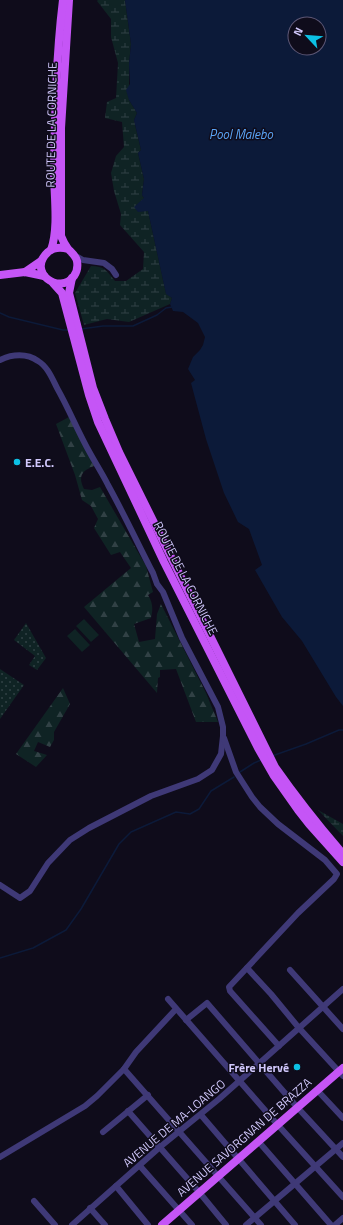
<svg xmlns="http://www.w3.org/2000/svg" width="343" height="1225" font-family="'Titillium Web',sans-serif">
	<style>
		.grass { fill: url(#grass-dots) }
		.forest { fill: url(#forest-firs) }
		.wetland { fill: url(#wetland-marsh) }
		.park { fill: #0f2324 }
		.water { fill: #0c1a39; fill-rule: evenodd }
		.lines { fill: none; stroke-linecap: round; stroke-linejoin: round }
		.stream { stroke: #0c1a39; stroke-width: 1.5 }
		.minor { stroke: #3f3977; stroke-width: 6 }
		.major { stroke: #c555f6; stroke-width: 8 }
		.poi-dot { fill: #0cc1e5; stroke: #0f0c1b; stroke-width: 1.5 }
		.labels { text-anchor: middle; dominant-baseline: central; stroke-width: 3; stroke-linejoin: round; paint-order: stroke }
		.street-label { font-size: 12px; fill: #d1c8fc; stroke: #0f0c1b }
		.poi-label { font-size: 12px; font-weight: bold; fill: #d1c8fc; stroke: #0f0c1b; text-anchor: start }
		.water-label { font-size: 13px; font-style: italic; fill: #5ba5f7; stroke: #0f0c1b }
	</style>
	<defs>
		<pattern id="grass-dots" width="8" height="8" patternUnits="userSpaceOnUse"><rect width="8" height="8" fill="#0f2324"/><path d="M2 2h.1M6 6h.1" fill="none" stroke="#314145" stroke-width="1.8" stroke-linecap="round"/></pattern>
		<pattern id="forest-firs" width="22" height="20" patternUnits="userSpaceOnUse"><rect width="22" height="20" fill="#0f2324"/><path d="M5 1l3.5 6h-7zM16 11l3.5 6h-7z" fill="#314145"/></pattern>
		<pattern id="wetland-marsh" width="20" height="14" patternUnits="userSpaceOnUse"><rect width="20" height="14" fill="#0f2324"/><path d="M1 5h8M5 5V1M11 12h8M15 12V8" fill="none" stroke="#314145"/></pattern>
	</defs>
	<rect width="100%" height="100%" fill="#0f0c1b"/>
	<!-- grass -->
	<g class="grass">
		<path d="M26,623l20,35 -9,12 -8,-5 6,-9 -21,-16z"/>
		<path d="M0,669l24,16 -24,34z"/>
	</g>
	<!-- forest -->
	<g class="forest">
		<path d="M69,417l25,49c-13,5 -16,11 -10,23l8,1 8,-3 46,79 7,26 -5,3c5,8 5,14 3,23l-17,6 5,18 16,-3 2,-25 4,-10 45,89 12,29h-22l-20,-53 -16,1v7l-2,1 -1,15 -73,-86 47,-39 -11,-16 -9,3 -17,-27 4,-9 -7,-13 -9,-6 -7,-25 -19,-51z"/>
		<path d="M63,688l7,16 -16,28v8l-4,7 -12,-5 -4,9 13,4 -11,12 -20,-13z"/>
	</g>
	<!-- wetland -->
	<g class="wetland">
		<path d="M98,0h27l6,44 -2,20v36l8,13 -3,7 7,30 -3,3 6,26 -2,16 2,3 4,13 18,82 6,5 -2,6 -41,18 -22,-3 -23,6 -9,-32 16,-27c13,0 16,5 24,15h11l17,-12 1,-17 -24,-27 1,-11 -7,-23 -3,-18 5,-17 8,-9 -2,-25 -17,-4 2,-16 9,-4 2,-35 -7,-26v-18l-14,-18z"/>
		<path d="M318,810l25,14v12z"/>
	</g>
	<!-- park -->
	<g class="park">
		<path d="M84,619l15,16 -8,7 -15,-16z"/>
		<path d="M75,629l15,16 -8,7 -15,-16z"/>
	</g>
	<!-- water -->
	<path class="water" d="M125,0h218v706l-7,-9 -34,-56 -20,-24 -27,-47 7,-5 -13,-36 -11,-7 -14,-29 -18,-54 -15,-56 4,-3 -7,-11 5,-12 7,-7 3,-5 2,-8 -7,-14 -15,-11 -10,-1 -3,-7 2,-6 -6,-4 -18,-83 -10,1 -4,-5 10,-9 -2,-3 2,-16 -6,-26 3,-3 -7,-30 3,-7 -8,-13 -3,-10 4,-6 -1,-20 2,-20zM295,24h24v24h-24z"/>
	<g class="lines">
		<!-- stream -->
		<g class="stream">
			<path d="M0,313l9,4 54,13h6"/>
			<path d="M81,329l22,-3h30l24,-11 9,-7 6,-1"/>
			<path d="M272,756l34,-12 33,-14h4"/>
			<path d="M240,772l14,-9 7,-3"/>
			<path d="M0,958l33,-10 33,-18 15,-21 38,-65 12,-12 45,-20 14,2 9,-5 12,-18 23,-14"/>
		</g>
		<!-- minor -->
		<g class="minor">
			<path d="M74,255l9,5 21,3 8,6 4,6"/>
			<path d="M0,360c12,-6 27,-7 38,1 9,5 14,17 19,27 12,21 21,44 33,65 6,11 13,22 18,32 16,29 30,59 45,88l4,11 6,8 19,46 36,69 5,20v9l-2,18 -9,16 -14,9 -47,17 -62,32 -19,12 -22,23 -18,28 -10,7 -20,-13"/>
			<path d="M224,738l12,34 16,25 8,10 18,17 47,36 12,14 -3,5 -36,34 -69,74 1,4 49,55"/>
			<path d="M247,968l24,26 28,34 44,48"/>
			<path d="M290,970l53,59"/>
			<path d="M168,999l109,125 66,73"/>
			<path d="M186,1020l21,-17 90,104 46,50"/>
			<path d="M124,1069l137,156"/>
			<path d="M317,1090l26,28"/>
			<path d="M128,1111l71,81 27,33"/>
			<path d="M201,1115l94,110"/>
			<path d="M103,1132l45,-37"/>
			<path d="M258,1141l73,84"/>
			<path d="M0,1157l85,-51 12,-10 27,-27 12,-17 40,-43"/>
			<path d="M140,1166l52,59"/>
			<path d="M116,1186l32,39"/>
			<path d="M34,1201l21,24"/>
			<path d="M90,1208l15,17"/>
			<path d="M72,1225l88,-78 59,-48 124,-110"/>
			<path d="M246,1225l97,-82"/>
			<path d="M335,1225l8,-7"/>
		</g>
		<!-- major -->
		<g class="major">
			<path d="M68,249c-7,-2 -14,-2 -20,3 -22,20 12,44 26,24 3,-4 4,-9 3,-15 -1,-5 -5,-8 -9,-12 -3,-4 -5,-8 -7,-13v-108l8,-128"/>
			<path d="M51,250c8,-22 3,-55 3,-79 1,-57 2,-114 9,-171"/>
			<path d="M25,272l16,-11"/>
			<path d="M0,275l25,-3 19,4"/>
			<path d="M72,278l-3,15 24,95 12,31 14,33 156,315c21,30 44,59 68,87"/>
			<path d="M53,283l9,10 27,102 9,27 66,140 94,186 16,28 24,34 11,14 34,38"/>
			<path d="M162,1225l181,-157"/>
		</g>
	</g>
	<!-- markers -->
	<g class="poi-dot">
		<circle cx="17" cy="462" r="4"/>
		<circle cx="297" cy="1067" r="4"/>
	</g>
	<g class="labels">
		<!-- street labels -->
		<g class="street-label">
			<text transform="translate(51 125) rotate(-89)">ROUTE DE LA CORNICHE</text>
			<text transform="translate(186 578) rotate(63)">ROUTE DE LA CORNICHE</text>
			<text transform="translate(174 1123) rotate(-40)">AVENUE DE MA-LOANGO</text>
			<text transform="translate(244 1137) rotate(-41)">AVENUE SAVORGNAN DE BRAZZA</text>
		</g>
		<!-- poi labels -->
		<g class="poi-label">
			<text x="25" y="462">E.E.C.</text>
			<text x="289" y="1067" text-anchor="end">Frère Hervé</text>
		</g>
		<!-- water labels -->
		<g class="water-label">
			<text x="241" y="134">Pool Malebo</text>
		</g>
	</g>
	<!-- north arrow -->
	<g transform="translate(307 36) rotate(296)"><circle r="19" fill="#0f0c1b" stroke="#5d5775"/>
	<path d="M0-3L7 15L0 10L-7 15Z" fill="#0cc1e5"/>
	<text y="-6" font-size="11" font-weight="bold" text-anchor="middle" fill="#d1c8fc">N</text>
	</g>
</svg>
